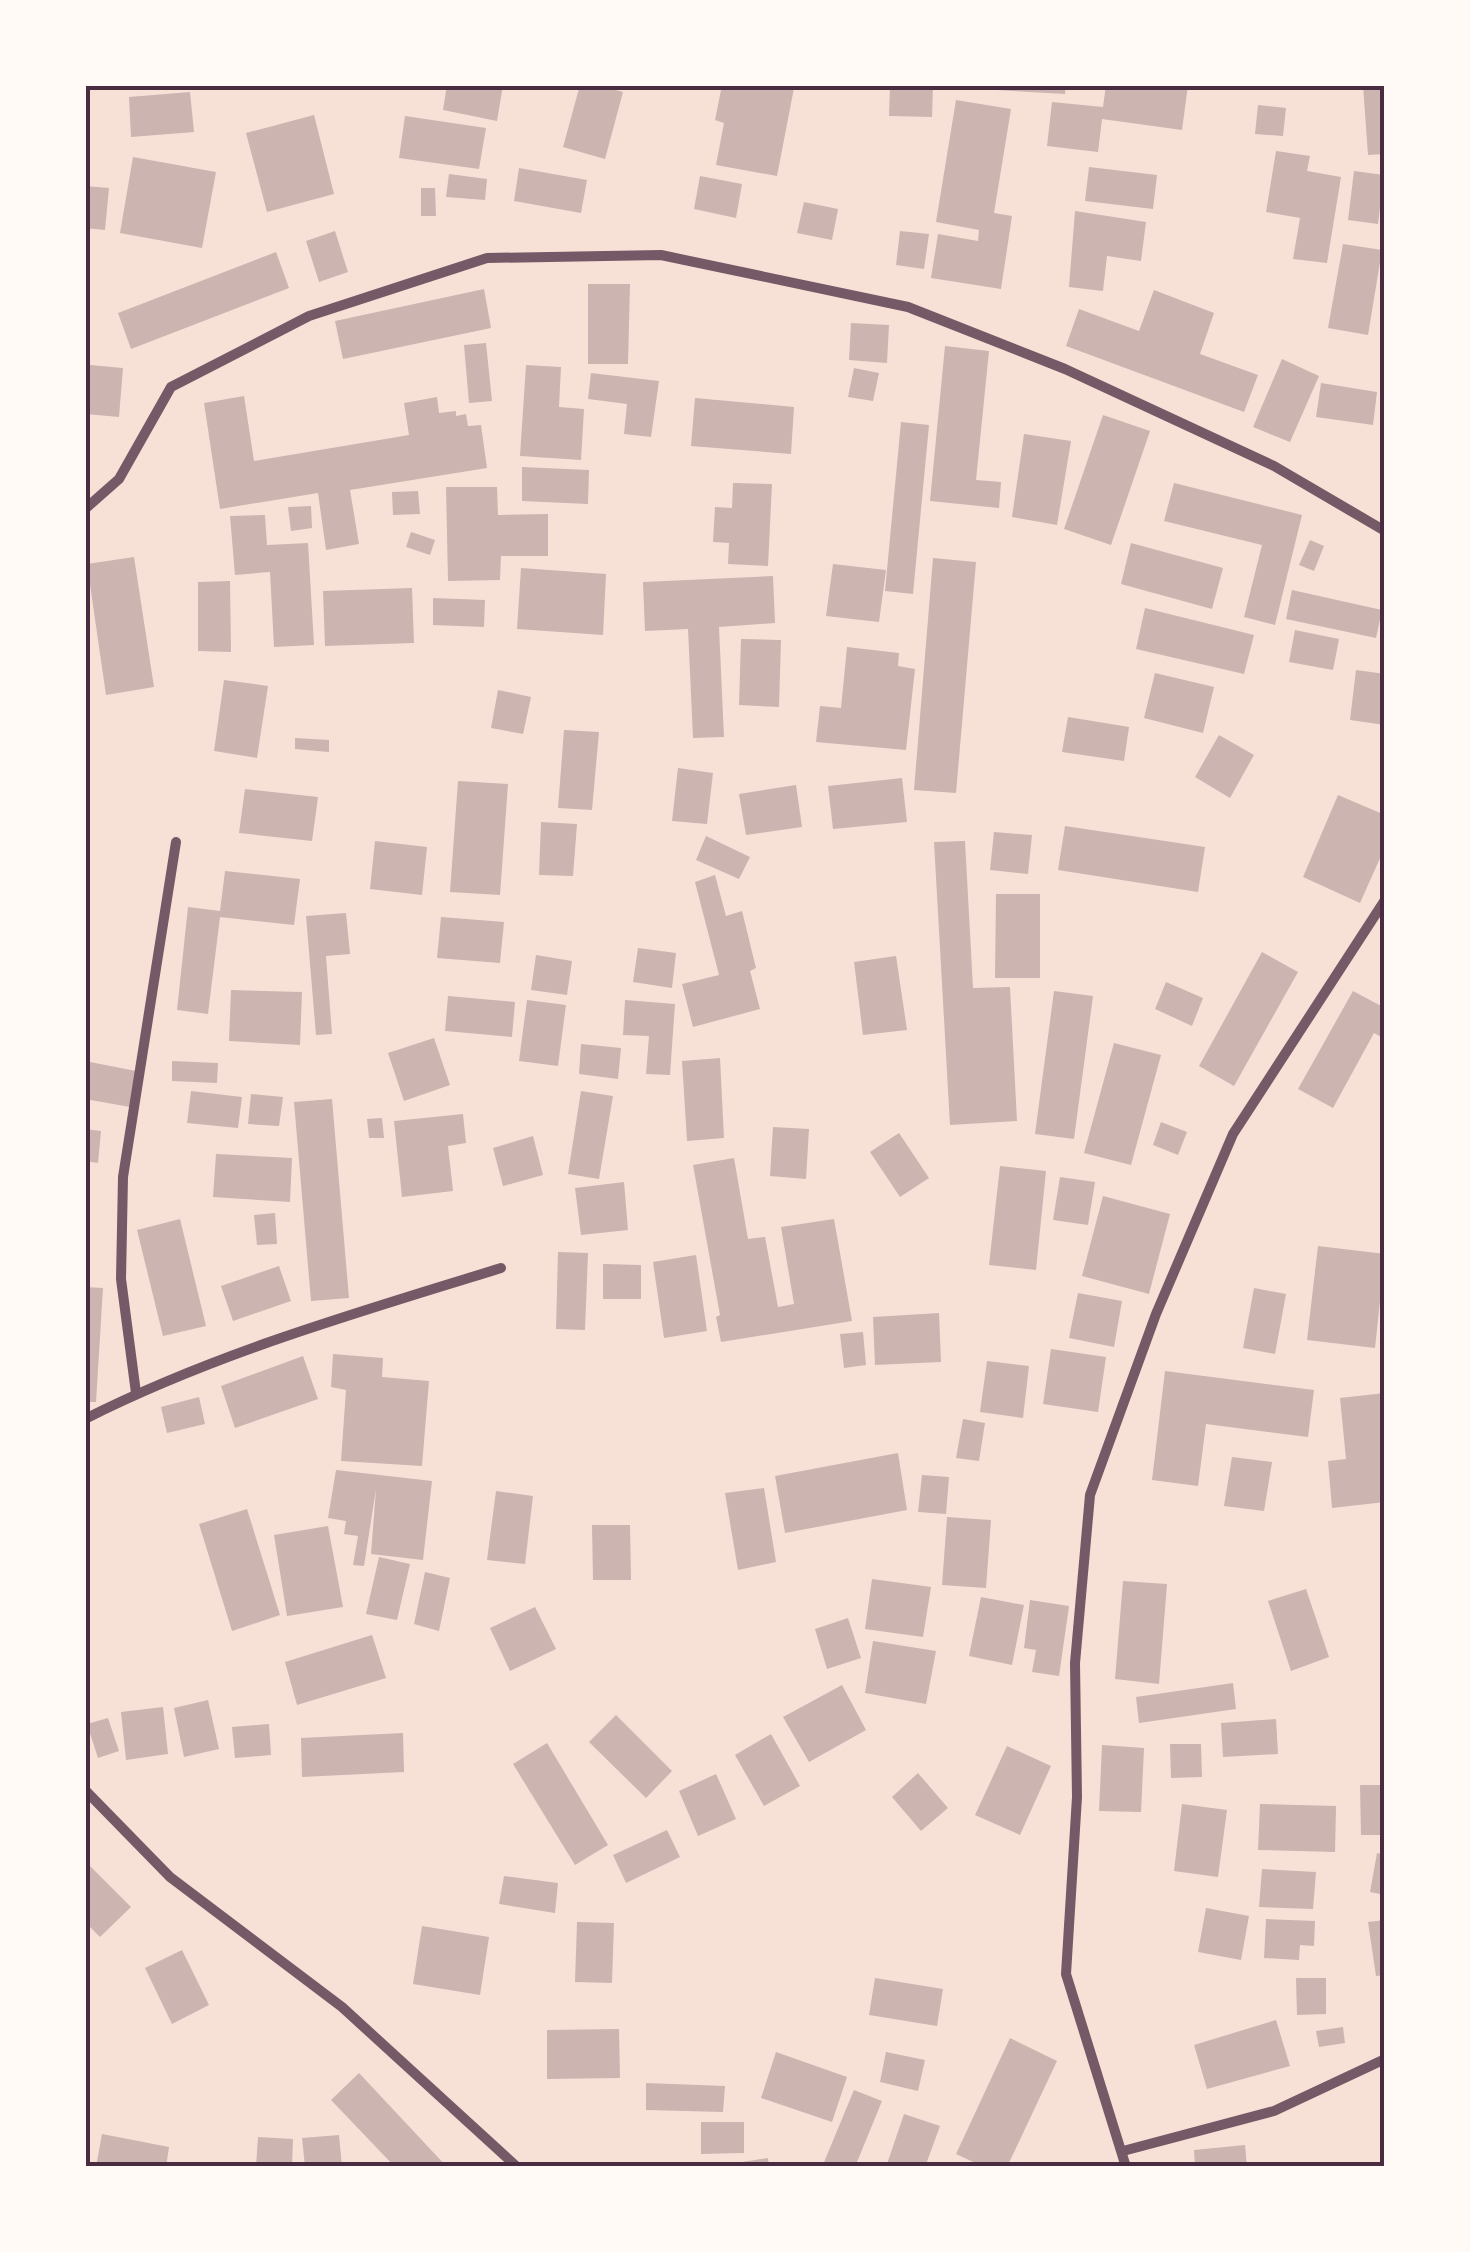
<svg xmlns="http://www.w3.org/2000/svg" width="1470" height="2252" font-family="'Fira Sans',sans-serif">
	<style>
		.building { fill: #ccb4b1 }
		.lines { fill: none; stroke-linecap: round; stroke-linejoin: round }
		.minor { stroke: #755966; stroke-width: 10 }
		.neatline { fill: none; stroke: #4a2c40; stroke-width: 4 }
	</style>
	<rect width="100%" height="100%" fill="#f7e1d7"/>
	<!-- building -->
	<g class="building">
		<path d="M447,85h56l-6,36 -54,-11z"/>
		<path d="M580,85h17l26,7 -18,67 -42,-12z"/>
		<path d="M722,85l72,3 -17,88 -61,-11 8,-42 -9,-3z"/>
		<path d="M890,85h43l-1,32 -43,-1z"/>
		<path d="M961,85h105l-1,9 -104,-6z"/>
		<path d="M1106,85h82l-6,45 -80,-11 -4,33 -51,-6 5,-44 51,5z"/>
		<path d="M1363,85h22v69l-17,1z"/>
		<path d="M190,92l4,40 -63,5 -2,-40z"/>
		<path d="M956,100l55,9 -17,104 18,3 -11,73 -70,-11 7,-44 40,7 1,-11 -43,-8z"/>
		<path d="M1258,105l28,3 -3,28 -28,-2z"/>
		<path d="M314,115l20,79 -67,18 -21,-79z"/>
		<path d="M405,116l81,12 -7,41 -80,-11z"/>
		<path d="M1276,151l34,5 -3,15 34,6 -14,86 -34,-4 7,-41 -34,-6z"/>
		<path d="M133,157l83,15 -14,76 -82,-15z"/>
		<path d="M1089,167l68,8 -4,34 -68,-8z"/>
		<path d="M519,168l68,12 -6,33 -67,-12z"/>
		<path d="M1354,171l30,4 -6,49 -30,-4z"/>
		<path d="M449,174l38,5 -2,21 -39,-3z"/>
		<path d="M700,176l42,8 -6,34 -42,-9z"/>
		<path d="M85,186l24,2 -4,42 -20,-2z"/>
		<path d="M421,188h14l1,28h-15z"/>
		<path d="M804,202l34,7 -6,31 -35,-7z"/>
		<path d="M1075,211l71,11 -5,39 -34,-5 -4,35 -34,-4z"/>
		<path d="M335,231l13,41 -29,10 -13,-41z"/>
		<path d="M900,231l29,3 -5,35 -28,-4z"/>
		<path d="M1343,244l39,6 -14,85 -40,-7z"/>
		<path d="M276,252l13,36 -158,61 -13,-36z"/>
		<path d="M588,284h42l-2,80h-40z"/>
		<path d="M484,289l7,39 -148,31 -8,-38z"/>
		<path d="M1154,290l60,23 -14,41 58,21 -14,37 -178,-66 13,-37 60,22z"/>
		<path d="M851,323l38,2 -2,38 -38,-3z"/>
		<path d="M486,343l6,58 -23,2 -5,-58z"/>
		<path d="M945,346l44,5 -13,129 25,2 -2,26 -69,-7z"/>
		<path d="M1282,359l37,17 -29,66 -37,-15z"/>
		<path d="M90,365l33,3 -4,49 -33,-3z"/>
		<path d="M526,365l35,2 -2,40 25,2 -3,51 -61,-4z"/>
		<path d="M854,368l25,5 -6,28 -25,-4z"/>
		<path d="M591,373l68,8 -8,56 -27,-3 3,-30 -39,-5z"/>
		<path d="M1321,383l56,9 -4,33 -57,-8z"/>
		<path d="M244,396l10,65 155,-26 -5,-32 33,-6 2,16 17,-2v5l10,-2 2,12 13,-1 6,43 -137,22 9,54 -33,6 -8,-57 -98,16 -16,-106z"/>
		<path d="M695,398l99,9 -3,47 -100,-8z"/>
		<path d="M1103,415l47,16 -39,114 -47,-16z"/>
		<path d="M901,422l28,3 -16,169 -28,-3z"/>
		<path d="M1024,434l47,7 -14,84 -45,-8z"/>
		<path d="M522,467l67,3 -1,34 -66,-3z"/>
		<path d="M733,483l39,1 -4,82 -40,-2 1,-21 -16,-1 2,-35 17,1z"/>
		<path d="M1174,483l128,32 -27,110 -31,-8 18,-72 -98,-24z"/>
		<path d="M446,487h51l1,28 50,-1v42h-47l-1,24 -52,1z"/>
		<path d="M418,491l2,23 -27,1 -1,-23z"/>
		<path d="M311,506l1,22 -21,3 -3,-24z"/>
		<path d="M265,515l2,30 41,-2 6,102 -40,2 -4,-75 -35,3 -5,-59z"/>
		<path d="M411,532l24,8 -5,15 -24,-8z"/>
		<path d="M1310,540l14,6 -10,25 -15,-6z"/>
		<path d="M1131,543l92,25 -11,41 -91,-25z"/>
		<path d="M134,557l20,130 -48,8 -19,-131z"/>
		<path d="M933,558l43,4 -20,231 -42,-3z"/>
		<path d="M833,564l53,6 -7,52 -53,-6z"/>
		<path d="M521,568l85,6 -3,61 -86,-6z"/>
		<path d="M773,576l2,47 -56,4 5,110 -31,1 -5,-109 -43,2 -2,-49z"/>
		<path d="M230,581l1,71 -33,-1v-69z"/>
		<path d="M412,588l2,55 -89,3 -2,-55z"/>
		<path d="M1292,590l90,20 -6,28 -90,-19z"/>
		<path d="M433,598l52,2 -1,27 -51,-2z"/>
		<path d="M1145,608l109,27 -10,39 -108,-25z"/>
		<path d="M1295,630l44,9 -6,31 -44,-8z"/>
		<path d="M741,639l40,1 -2,67 -40,-2z"/>
		<path d="M847,647l52,6 -1,13 17,3 -9,81 -90,-8 4,-36 21,2z"/>
		<path d="M1356,670l29,4v51l-35,-5z"/>
		<path d="M1155,673l59,14 -11,46 -59,-15z"/>
		<path d="M224,680l44,6 -11,72 -43,-7z"/>
		<path d="M498,690l33,7 -8,37 -32,-6z"/>
		<path d="M1068,717l61,10 -5,34 -62,-9z"/>
		<path d="M564,730l35,2 -7,78 -34,-2z"/>
		<path d="M1219,735l35,20 -24,43 -35,-21z"/>
		<path d="M295,738l34,2v12l-34,-3z"/>
		<path d="M678,768l35,5 -6,51 -35,-3z"/>
		<path d="M902,778l5,44 -74,7 -5,-43z"/>
		<path d="M458,781l50,3 -8,111 -50,-3z"/>
		<path d="M796,785l6,42 -56,8 -7,-41z"/>
		<path d="M245,789l73,8 -6,44 -73,-8z"/>
		<path d="M1338,795l47,20v32l-25,56 -57,-26z"/>
		<path d="M541,822l36,2 -4,52 -34,-1z"/>
		<path d="M1065,826l140,21 -7,45 -140,-22z"/>
		<path d="M994,832l38,3 -4,39 -38,-4z"/>
		<path d="M706,836l44,21 -11,22 -43,-19z"/>
		<path d="M375,841l52,6 -5,48 -52,-6z"/>
		<path d="M965,841l8,147 37,-1 7,134 -67,4 -16,-283z"/>
		<path d="M225,871l75,8 -6,46 -74,-8 -12,97 -31,-4 11,-103 32,4z"/>
		<path d="M715,875l11,41 16,-5 14,57 -6,3 10,38 -67,18 -11,-43 37,-9 -24,-93z"/>
		<path d="M996,894h44v84h-45z"/>
		<path d="M346,913l4,41 -24,2 6,78 -16,1 -10,-119z"/>
		<path d="M441,917l63,5 -4,41 -63,-5z"/>
		<path d="M638,948l38,5 -4,35 -39,-6z"/>
		<path d="M1262,952l36,20 -64,114 -35,-20z"/>
		<path d="M536,955l36,6 -5,34 -36,-5z"/>
		<path d="M896,956l11,74 -44,5 -9,-73z"/>
		<path d="M1166,982l37,16 -11,28 -37,-17z"/>
		<path d="M231,990l71,2 -2,53 -71,-4z"/>
		<path d="M1054,991l39,5 -19,143 -39,-5z"/>
		<path d="M1353,991l32,17v31l-11,-6 -41,75 -35,-19z"/>
		<path d="M448,996l67,6 -3,35 -67,-6z"/>
		<path d="M527,1000l39,5 -8,61 -39,-5z"/>
		<path d="M625,1000l50,4 -5,71 -24,-1 3,-38 -26,-1z"/>
		<path d="M434,1038l16,47 -46,16 -16,-48z"/>
		<path d="M1114,1043l47,12 -30,110 -47,-12z"/>
		<path d="M581,1044l40,4 -3,31 -39,-5z"/>
		<path d="M720,1058l4,80 -37,3 -5,-80z"/>
		<path d="M85,1061l51,10 -6,36 -45,-8z"/>
		<path d="M172,1061l46,2 -1,20 -45,-2z"/>
		<path d="M191,1091l51,6 -4,31 -51,-5z"/>
		<path d="M581,1091l32,5 -14,83 -31,-5z"/>
		<path d="M251,1094l32,3 -4,29 -31,-2z"/>
		<path d="M332,1099l17,199 -38,3 -17,-199z"/>
		<path d="M463,1114l3,29 -18,3 5,45 -51,6 -8,-76z"/>
		<path d="M382,1118l2,20h-15l-2,-19z"/>
		<path d="M1161,1122l26,10 -9,23 -25,-10z"/>
		<path d="M773,1127l36,2 -3,50 -36,-3z"/>
		<path d="M85,1129l16,2 -3,32 -13,-2z"/>
		<path d="M899,1133l30,45 -29,19 -30,-45z"/>
		<path d="M533,1136l10,39 -40,11 -10,-38z"/>
		<path d="M216,1154l76,4 -2,44 -77,-5z"/>
		<path d="M734,1158l14,81 17,-2 13,70 16,-3 -13,-77 53,-8 18,102 -131,21 -5,-25 4,-2 -27,-150z"/>
		<path d="M1000,1166l46,5 -10,99 -47,-5z"/>
		<path d="M1060,1177l35,5 -7,43 -35,-5z"/>
		<path d="M624,1182l4,48 -47,5 -6,-47z"/>
		<path d="M1103,1196l67,18 -21,80 -67,-18z"/>
		<path d="M275,1213l2,31 -20,1 -3,-30z"/>
		<path d="M180,1219l26,107 -43,10 -26,-106z"/>
		<path d="M1318,1246l67,8 -10,94 -68,-8z"/>
		<path d="M558,1252l30,1 -3,77 -29,-1z"/>
		<path d="M696,1255l11,76 -43,7 -11,-76z"/>
		<path d="M603,1264l38,1v34h-38z"/>
		<path d="M279,1266l12,35 -58,20 -12,-35z"/>
		<path d="M85,1287l18,1 -7,114h-11z"/>
		<path d="M1254,1288l32,6 -11,60 -32,-6z"/>
		<path d="M1078,1293l44,8 -8,46 -45,-9z"/>
		<path d="M939,1313l2,49 -66,3 -2,-48z"/>
		<path d="M863,1332l3,33 -22,3 -4,-34z"/>
		<path d="M1051,1349l55,8 -8,55 -55,-8z"/>
		<path d="M333,1354l50,4 -1,19 47,4 -7,85 -81,-5 5,-71 -15,-3z"/>
		<path d="M303,1356l15,43 -83,29 -14,-42z"/>
		<path d="M987,1361l42,5 -6,52 -43,-6z"/>
		<path d="M1165,1371l149,19 -6,47 -102,-13 -8,62 -46,-6z"/>
		<path d="M1385,1393v109l-53,6 -4,-47 18,-2 -6,-61z"/>
		<path d="M199,1397l6,27 -38,9 -6,-26z"/>
		<path d="M963,1419l22,4 -6,38 -23,-3z"/>
		<path d="M898,1453l9,57 -122,23 -10,-57z"/>
		<path d="M1232,1457l40,5 -8,49 -40,-5z"/>
		<path d="M336,1470l96,11 -9,79 -52,-6 5,-65 -12,77 -11,-1 5,-29 -14,-2 2,-13 -18,-3z"/>
		<path d="M922,1475l27,2 -3,37 -28,-2z"/>
		<path d="M764,1488l12,74 -38,8 -13,-77z"/>
		<path d="M496,1491l37,5 -8,68 -38,-4z"/>
		<path d="M247,1509l33,106 -48,16 -33,-107z"/>
		<path d="M947,1517l44,3 -5,68 -44,-3z"/>
		<path d="M592,1525h38l1,55h-38z"/>
		<path d="M328,1526l15,81 -56,9 -13,-81z"/>
		<path d="M379,1557l31,7 -13,56 -31,-6z"/>
		<path d="M425,1572l25,6 -11,53 -25,-7z"/>
		<path d="M872,1579l59,8 -8,50 -58,-8z"/>
		<path d="M1123,1581l44,3 -8,100 -44,-5z"/>
		<path d="M1306,1589l23,68 -38,14 -23,-70z"/>
		<path d="M981,1597l43,8 -12,60 -43,-9z"/>
		<path d="M1030,1600l39,6 -10,70 -27,-4 4,-22 -12,-2z"/>
		<path d="M535,1607l21,42 -46,22 -20,-43z"/>
		<path d="M848,1618l13,40 -34,11 -12,-40z"/>
		<path d="M372,1635l14,43 -89,27 -12,-43z"/>
		<path d="M873,1641l63,10 -10,53 -61,-11z"/>
		<path d="M1233,1683l3,26 -97,14 -3,-26z"/>
		<path d="M842,1685l24,45 -57,32 -26,-45z"/>
		<path d="M208,1700l11,49 -35,8 -10,-49z"/>
		<path d="M163,1707l5,47 -42,6 -5,-48z"/>
		<path d="M616,1715l56,56 -26,27 -57,-56z"/>
		<path d="M108,1718l11,33 -21,7 -11,-34z"/>
		<path d="M1276,1719l2,35 -55,3 -2,-34z"/>
		<path d="M269,1724l2,31 -36,3 -3,-31z"/>
		<path d="M403,1733l1,39 -102,5 -1,-39z"/>
		<path d="M771,1734l29,52 -36,20 -29,-51z"/>
		<path d="M547,1743l61,102 -33,20 -62,-101z"/>
		<path d="M1170,1744h31l1,33 -31,1z"/>
		<path d="M1102,1745l42,3 -3,64 -42,-1z"/>
		<path d="M1007,1746l44,20 -31,69 -45,-20z"/>
		<path d="M918,1773l30,35 -27,23 -29,-34z"/>
		<path d="M716,1774l20,45 -38,17 -19,-45z"/>
		<path d="M1360,1785h25v50h-24z"/>
		<path d="M1182,1804l45,6 -9,67 -44,-6z"/>
		<path d="M1260,1804l76,2 -1,46 -77,-2z"/>
		<path d="M667,1830l13,27 -54,26 -13,-28z"/>
		<path d="M1377,1853l8,2v40l-15,-3z"/>
		<path d="M85,1861l46,46 -31,30 -15,-15z"/>
		<path d="M1262,1869l54,3 -3,37 -54,-2z"/>
		<path d="M504,1876l54,7 -3,30 -56,-9z"/>
		<path d="M1206,1908l43,8 -8,44 -43,-8z"/>
		<path d="M1266,1919l49,2 -1,25 -14,-1 -1,15 -35,-2z"/>
		<path d="M1385,1920v55l-9,1 -8,-54z"/>
		<path d="M577,1922l37,1 -2,60 -37,-1z"/>
		<path d="M422,1926l67,11 -9,58 -67,-11z"/>
		<path d="M182,1950l27,55 -37,19 -27,-56z"/>
		<path d="M875,1978l68,11 -6,37 -68,-11z"/>
		<path d="M1296,1978h30v36l-29,1z"/>
		<path d="M1276,2020l14,46 -83,23 -13,-44z"/>
		<path d="M1343,2027l2,16 -26,4 -3,-16z"/>
		<path d="M619,2029l1,49 -73,1v-49z"/>
		<path d="M1010,2038l47,23 -50,106h-23l-28,-13z"/>
		<path d="M776,2052l71,25 -15,45 -71,-24z"/>
		<path d="M886,2052l39,8 -7,31 -38,-9z"/>
		<path d="M359,2073l88,94h-52l-64,-67z"/>
		<path d="M646,2083l79,3 -2,26 -77,-2z"/>
		<path d="M854,2090l28,11 -27,66h-33z"/>
		<path d="M904,2114l36,12 -15,41h-39z"/>
		<path d="M701,2122h43v31l-43,1z"/>
		<path d="M102,2134l67,13 -3,20h-70z"/>
		<path d="M339,2135l3,32h-37l-3,-29z"/>
		<path d="M258,2137l35,2 -1,28h-36z"/>
		<path d="M1245,2145l2,22h-52l-1,-17z"/>
		<path d="M768,2158l1,9h-46v-2z"/>
	</g>
	<g class="lines">
		<!-- minor -->
		<g class="minor">
			<path d="M85,509l34,-30 52,-92 138,-71 178,-58 174,-3 247,52 157,62 209,97 111,65"/>
			<path d="M136,1393l-15,-114 2,-102 53,-335"/>
			<path d="M85,1419c133,-67 275,-107 416,-151"/>
			<path d="M85,1790l85,87 172,130 175,160"/>
			<path d="M1123,2151l151,-40 111,-52"/>
			<path d="M1126,2167l-60,-193 11,-177 -2,-134 15,-168 66,-181 77,-180 152,-234"/>
		</g>
	</g>
	<!-- border -->
	<rect width="1470" height="2252" fill="none" stroke="#fffaf5" stroke-width="175"/>
	<rect x="88" y="88" width="1294" height="2076" class="neatline"/>
</svg>
